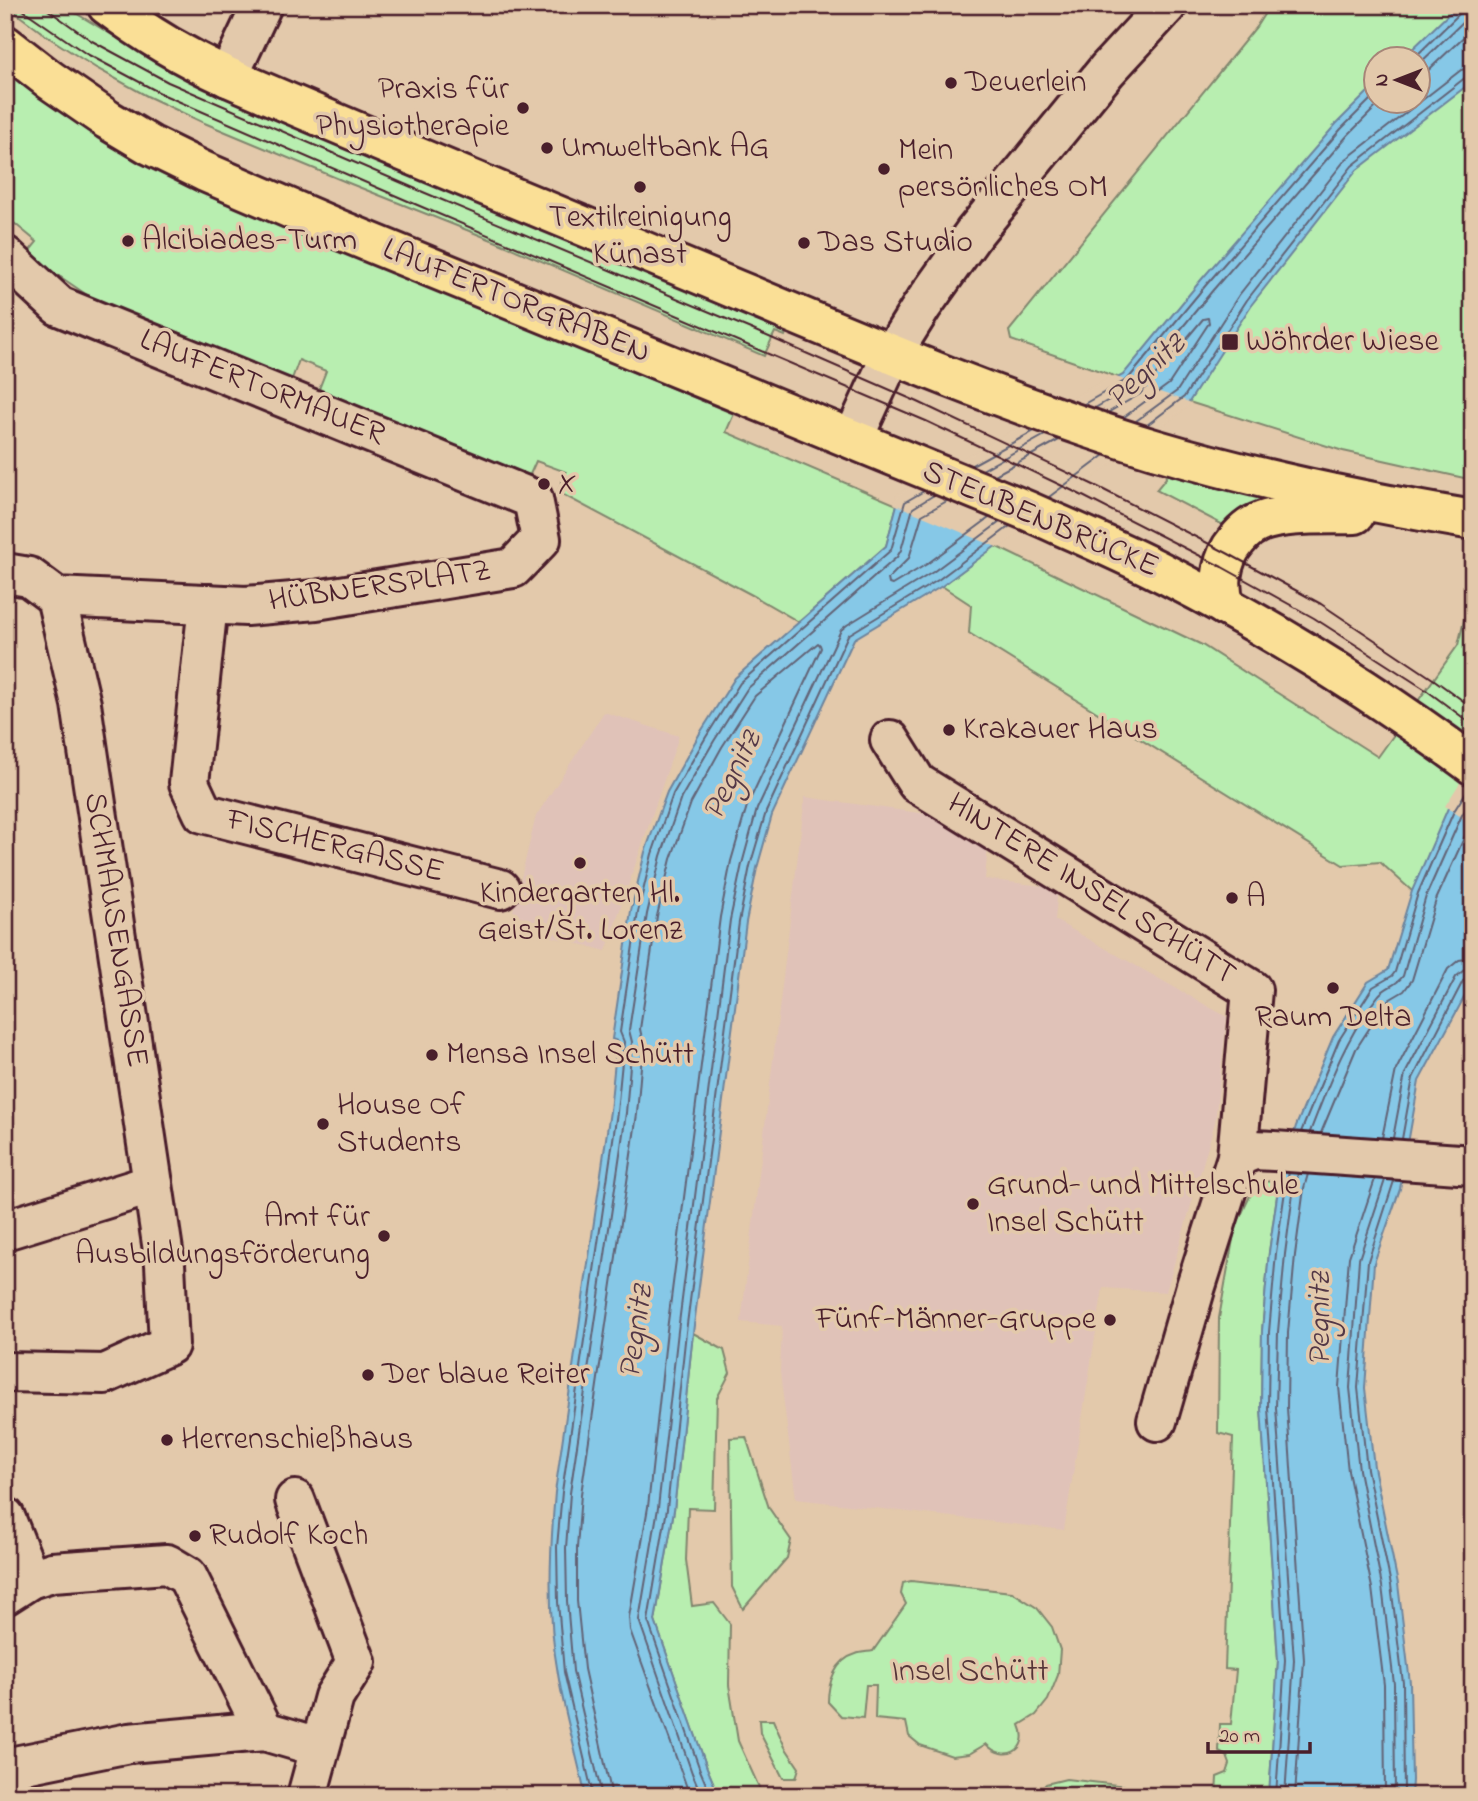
<svg xmlns="http://www.w3.org/2000/svg" width="1478" height="1801" font-family="'Indie Flower',sans-serif">
	<style>
		.built { fill: #e0c2b8 }
		.green { fill: #b8eeb0; stroke: #81866e; stroke-width: 2; fill-rule: evenodd }
		.water { fill: #86c8e7; stroke: #6e849c; stroke-width: 2 }
		.pier { fill: #e3c9ab }
		.lines { fill: none; stroke-linecap: round; stroke-linejoin: round }
		.shore { stroke: #626376; stroke-width: 2 }
		.minor-casing { stroke: #4a1f2b; stroke-width: 44 }
		.major-casing { stroke: #4a1f2b; stroke-width: 44 }
		.minor { stroke: #e3c9ab; stroke-width: 38 }
		.major { stroke: #fadf96; stroke-width: 38 }
		.tram { stroke: #4a1f2b; stroke-width: 2 }
		.poi-dot { fill: #4a1f2b; stroke: #e3c9ab; stroke-width: 2.5 }
		.labels { text-anchor: middle; dominant-baseline: central; stroke-width: 7; stroke-linejoin: round; paint-order: stroke }
		.poi-label { font-size: 32px; fill: #4a1f2b; stroke: #e3c9ab; text-anchor: start }
		.street-label { font-size: 32px; fill: #4a1f2b; stroke: #e3c9ab }
		.park-label { font-size: 32px; fill: #553438; stroke: #e3c9ab }
		.water-label { font-size: 33px; font-style: italic; fill: #533847; stroke: #e3c9ab }
	</style>
	<rect width="100%" height="100%" fill="#e3c9ab"/>
	<filter id="ink" filterUnits="userSpaceOnUse"><feTurbulence type="fractalNoise" baseFrequency=".0143" numOctaves="2"/><feDisplacementMap in="SourceGraphic" scale="14" xChannelSelector="R" yChannelSelector="G"/><feConvolveMatrix kernelMatrix="1 2 1 2 8 2 1 2 1" color-interpolation-filters="sRGB"/></filter>
	<g filter="url(#ink)">
		<!-- built -->
		<g class="built">
			<path d="M604,712l75,24 -73,215 -57,-15 -36,-25 23,-95z"/>
			<path d="M805,797l129,18 54,30 -3,34 73,9 -3,32 172,97 -12,105 -49,170 -63,-4 -39,242 -268,-31 -16,-127 2,-46 -41,-4z"/>
		</g>
		<!-- green -->
		<g class="green">
			<path d="M5,5h57l77,46 34,18 614,260 -2,7 -10,-4 -11,24 -267,-114 -146,-58 -149,-62 -55,-26 -51,-28 -48,-31z"/>
			<path d="M1270,5h203v475l-130,-29 -154,-49 -178,-62 -2,-9 247,-304zM1376,60h42v42h-42z"/>
			<path d="M5,70l61,46 82,49 162,72 424,177 -8,18 171,73 -11,41 -87,76 -47,-27 -194,-103 8,-20 -30,-11 -8,18 -209,-90 7,-18 -27,-11 -7,19 -155,-59 -47,-23 -63,-43 10,-12 -23,-19 -9,9z"/>
			<path d="M1164,467l111,34 -44,28 -75,-39 10,-12z"/>
			<path d="M995,546l207,99 176,112 80,-112 15,-61v348l-61,-41 -32,-29 -37,3 -374,-232 2,-28 -29,-19z"/>
			<path d="M1257,1181l22,1 -10,70 -7,79 -1,77 17,252 -9,136h-53l1,-19 10,-4 3,-9 -3,-8 -8,-4 1,-28h11l5,-54 -11,-1 8,-232 -15,-4 1,-115 16,-90z"/>
			<path d="M693,1333l31,17 6,23 -13,25 -3,111 -26,-1 -2,52 6,46 22,-3 16,21 -1,61 9,56 25,55h-44l-12,-28 -52,-147 19,-111z"/>
			<path d="M746,1437l23,71 22,32 -4,18 -44,51 -11,-22 -2,-149z"/>
			<path d="M911,1581l101,11 25,16 15,19 8,23 -2,25 -10,25 -12,15 -16,10c11,25 -15,39 -34,19l-17,10 -17,2 -32,-11 -11,-9 -3,-14 -31,-3 1,-34h-10l-3,33 -22,-2 -13,-14c0,-19 7,-42 28,-48 5,-2 12,-2 17,-3l33,-47 -5,-10 2,-11z"/>
			<path d="M759,1720h14l12,27 14,21 -3,10h-13l-23,-45z"/>
			<path d="M1066,1779l60,7 20,10h-110l10,-12z"/>
		</g>
		<!-- water -->
		<g class="water">
			<path d="M1458,5h15v76l-116,89 -105,134 -63,98 -247,184 -88,53 -82,176 -15,53 -11,54 -53,411 -19,177 -19,111 52,147 12,28h-132l-4,-11c-8,-37 -19,-74 -25,-111 -11,-60 -8,-122 -3,-182l55,-381 7,-70 -5,-2 19,-128 14,-59 22,-60 33,-59 35,-55 151,-132 13,-49 224,-122 78,-95 135,-156 40,-40v18h42v-42l-16,-1z"/>
			<path d="M1473,769v212l-54,100 -19,108 -26,74 -9,125 9,79 24,117 12,99 2,97 -1,16h-142l9,-136 -17,-252 1,-77 7,-79 10,-70 17,-56 37,-89 35,-55 20,-12 24,-79 36,-83z"/>
		</g>
		<!-- pier -->
		<g class="pier">
			<path d="M1113,376l79,27 -193,145 -105,-44 4,-10z"/>
			<path d="M1473,765v60l-28,-19 25,-39z"/>
		</g>
		<g class="lines">
			<!-- shore -->
			<g class="shore">
				<path d="M1412,60l48,-47 2,-8"/>
				<path d="M1418,65l48,-46 4,-6 1,-8"/>
				<path d="M1418,80l55,-52"/>
				<path d="M1084,404l44,-25 78,-94 135,-156 35,-35"/>
				<path d="M1095,408l40,-23 78,-95 135,-155 33,-33"/>
				<path d="M1109,412l31,-18 63,-75 5,-1 1,5 -40,61 -45,33"/>
				<path d="M1136,421l41,-30 62,-96 106,-135 116,-90 12,-3"/>
				<path d="M1147,425l37,-28 63,-97 105,-134 114,-89 7,-1"/>
				<path d="M972,465l62,-34"/>
				<path d="M982,470l63,-35"/>
				<path d="M995,475l64,-35"/>
				<path d="M1049,497l56,-42"/>
				<path d="M947,501l-25,14 -13,43 -21,21 1,5 3,1 35,-21 62,-46"/>
				<path d="M1301,1132l38,-92 34,-53 19,-11 3,-4 23,-79 36,-82 16,-25"/>
				<path d="M1310,1132c18,-46 36,-96 68,-136 7,-9 18,-10 25,-20l23,-80 36,-81 11,-17"/>
				<path d="M1321,1133l35,-84 31,-48 17,-10 8,-11 24,-80 37,-82"/>
				<path d="M1382,1138l14,-68 52,-101 11,-9 14,-2"/>
				<path d="M1393,1138l12,-64 51,-97 8,-7 9,-2"/>
				<path d="M1402,1139l11,-61 50,-97 4,-3 6,-1"/>
				<path d="M1375,1179l-26,78 -10,130 9,84 24,117 12,97 1,111"/>
				<path d="M1385,1180l-26,79 -9,129 9,82 23,116 12,98 1,112"/>
				<path d="M1394,1181l-26,80 -10,127 9,81 24,116 12,98 1,113"/>
				<path d="M593,1796l-29,-124 -6,-70 -1,-55 5,-55 55,-380 7,-70 -4,-10 18,-120 14,-58 21,-60 33,-57 34,-54 151,-133 14,-48 19,-11"/>
				<path d="M602,1796l-29,-125 -6,-70 -1,-53 4,-55 56,-380 6,-71 -3,-12 18,-116 14,-58 20,-58 33,-57 33,-52 150,-132 4,-7 12,-42 21,-13"/>
				<path d="M612,1796l-28,-127 -7,-68v-53l4,-54 56,-380 6,-71 -3,-14 17,-113 14,-57 20,-56 31,-56 33,-51 63,-53 2,2 1,3 -74,158 -16,55 -11,56 -53,413 -19,177 -19,110 1,13 60,166"/>
				<path d="M702,1796l-10,-23 -53,-153 19,-112 20,-177 52,-411 12,-56 15,-55 84,-179 6,-5 86,-53 67,-50"/>
				<path d="M711,1796l-11,-26 -52,-149 19,-112 19,-177 53,-410 11,-56 16,-54 82,-177 90,-55 72,-54"/>
				<path d="M1276,1796l9,-136 -17,-252 1,-76 7,-79 10,-69 3,-11"/>
				<path d="M1285,1796l9,-136 -18,-252 2,-76 7,-78 9,-68 4,-12"/>
				<path d="M1295,1796l9,-136 -17,-252 1,-75 7,-78 9,-67 4,-14"/>
			</g>
			<!-- minor casing -->
			<g class="minor-casing">
				<g id="minor">
					<path d="M228,77l34,-72"/>
					<path d="M5,256l54,50 474,193 8,40 -28,29 -197,32 -70,6 -190,-9 -27,-20 -24,-4"/>
					<path d="M853,439l39,-85 30,-48 52,-73 133,-163 60,-65"/>
					<path d="M208,604l-19,179 14,30 297,76"/>
					<path d="M890,740l27,43 335,207 -15,167 -41,129 -39,135"/>
					<path d="M1237,1157l17,-7 20,1 199,14"/>
					<path d="M5,1230l148,-46"/>
					<path d="M5,1372l100,2 64,-29 -4,-81 -84,-560 -25,-107"/>
					<path d="M295,1500l61,162 -22,35 -27,99"/>
					<path d="M5,1517l25,62"/>
					<path d="M5,1595l25,-16 22,-7 115,-8 20,12 77,155"/>
					<path d="M5,1768l124,-25 135,-12 55,16"/>
				</g>
			</g>
			<!-- major casing -->
			<g class="major-casing">
				<g id="major">
					<path d="M107,5c38,29 77,52 121,72 150,65 303,127 454,190 156,65 311,133 472,182 105,31 211,53 319,71"/>
					<path d="M5,45l45,35 58,40 42,25 55,27 135,58 688,281c47,21 95,41 141,65 106,54 208,118 304,189"/>
					<path d="M1225,606c-6,-19 -5,-40 6,-58 7,-10 15,-20 27,-25 23,-11 71,-8 97,-9"/>
				</g>
			</g>
			<!-- minor -->
			<use href="#minor" class="minor"/>
			<!-- major -->
			<use href="#major" class="major"/>
			<!-- tram -->
			<g class="tram">
				<path d="M16,5l69,48 79,42 251,109 511,217 147,70 149,76 92,51 112,72 47,35"/>
				<path d="M41,5l51,36 76,41 255,110 330,138 165,72 180,85 129,66 94,51 112,75 40,29"/>
			</g>
		</g>
	</g>
	<!-- markers -->
	<g class="poi-dot">
		<circle cx="951" cy="83" r="7"/>
		<circle cx="523" cy="108" r="7"/>
		<circle cx="547" cy="148" r="7"/>
		<circle cx="884" cy="169" r="7"/>
		<circle cx="640" cy="187" r="7"/>
		<circle cx="128" cy="241" r="7"/>
		<circle cx="804" cy="243" r="7"/>
		<rect x="1221" y="333" width="18" height="18" rx="3.5"/>
		<circle cx="544" cy="484" r="7"/>
		<circle cx="949" cy="730" r="7"/>
		<circle cx="580" cy="863" r="7"/>
		<circle cx="1232" cy="898" r="7"/>
		<circle cx="1333" cy="988" r="7"/>
		<circle cx="432" cy="1055" r="7"/>
		<circle cx="323" cy="1124" r="7"/>
		<circle cx="973" cy="1204" r="7"/>
		<circle cx="384" cy="1236" r="7"/>
		<circle cx="1110" cy="1320" r="7"/>
		<circle cx="368" cy="1375" r="7"/>
		<circle cx="167" cy="1440" r="7"/>
		<circle cx="195" cy="1536" r="7"/>
	</g>
	<g class="labels">
		<!-- poi labels -->
		<g class="poi-label">
			<text x="965" y="83">Deuerlein</text>
			<text x="509" y="90" text-anchor="end">Praxis für<tspan x="509" dy="37">Physiotherapie</tspan></text>
			<text x="561" y="148">Umweltbank AG</text>
			<text x="898" y="151">Mein<tspan x="898" dy="37">persönliches OM</tspan></text>
			<text x="640" y="218" text-anchor="middle">Textilreinigung<tspan x="640" dy="37">Künast</tspan></text>
			<text x="142" y="241">Alcibiades-Turm</text>
			<text x="818" y="243">Das Studio</text>
			<text x="1246" y="342">Wöhrder Wiese</text>
			<text x="558" y="484">X</text>
			<text x="963" y="730">Krakauer Haus</text>
			<text x="580" y="894" text-anchor="middle">Kindergarten Hl.<tspan x="580" dy="37">Geist/St. Lorenz</tspan></text>
			<text x="1246" y="898">A</text>
			<text x="1333" y="1018" text-anchor="middle">Raum Delta</text>
			<text x="446" y="1055">Mensa Insel Schütt</text>
			<text x="337" y="1106">House Of<tspan x="337" dy="37">Students</tspan></text>
			<text x="987" y="1186">Grund- und Mittelschule<tspan x="987" dy="37">Insel Schütt</tspan></text>
			<text x="370" y="1218" text-anchor="end">Amt für<tspan x="370" dy="37">Ausbildungsförderung</tspan></text>
			<text x="1096" y="1320" text-anchor="end">Fünf-Männer-Gruppe</text>
			<text x="382" y="1375">Der blaue Reiter</text>
			<text x="181" y="1440">Herrenschießhaus</text>
			<text x="209" y="1536">Rudolf Koch</text>
		</g>
		<!-- street labels -->
		<g class="street-label">
			<text transform="translate(516 302) rotate(22)">LAUFERTORGRABEN</text>
			<text transform="translate(262 388) rotate(22)">LAUFERTORMAUER</text>
			<text transform="translate(1040 520) rotate(23)">STEUBENBRÜCKE</text>
			<text transform="translate(380 587) rotate(-8)">HÜBNERSPLATZ</text>
			<text transform="translate(335 847) rotate(14)">FISCHERGASSE</text>
			<text transform="translate(1091 890) rotate(32)">HINTERE INSEL SCHÜTT</text>
			<text transform="translate(115 930) rotate(81)">SCHMAUSENGASSE</text>
		</g>
		<!-- park labels -->
		<g class="park-label">
			<text x="970" y="1672">Insel Schütt</text>
		</g>
		<!-- water labels -->
		<g class="water-label">
			<text transform="translate(1146 372) rotate(-43)">Pegnitz</text>
			<text transform="translate(733 776) rotate(-64)">Pegnitz</text>
			<text transform="translate(1321 1319) rotate(-90)">Pegnitz</text>
			<text transform="translate(637 1332) rotate(-82)">Pegnitz</text>
		</g>
	</g>
	<!-- margin -->
	<rect width="1478" height="1801" fill="none" stroke="#e3c9ab" stroke-width="28"/>
	<rect x="14" y="14" width="1450" height="1773" fill="none" stroke="#4a1f2b" stroke-width="2.5" filter="url(#ink)"/>
	<!-- north arrow -->
	<g transform="translate(1397 80) rotate(270)"><circle r="33" fill="#e3c9ab" stroke="#a68578" stroke-width="2"/>
	<path d="M0-5L12 26L0 18L-12 26Z" fill="#4a1f2b"/>
	<text y="-10" font-size="19" font-weight="bold" text-anchor="middle" fill="#4a1f2b">N</text>
	</g>
	<!-- scale -->
	<path d="M1208 1742v10h102v-10" fill="none" stroke="#4a1f2b" stroke-width="3.5"/>
	<text x="1219" y="1742" font-size="21" fill="#4a1f2b" stroke="#e3c9ab" stroke-width="5" paint-order="stroke">20 m</text>
</svg>
